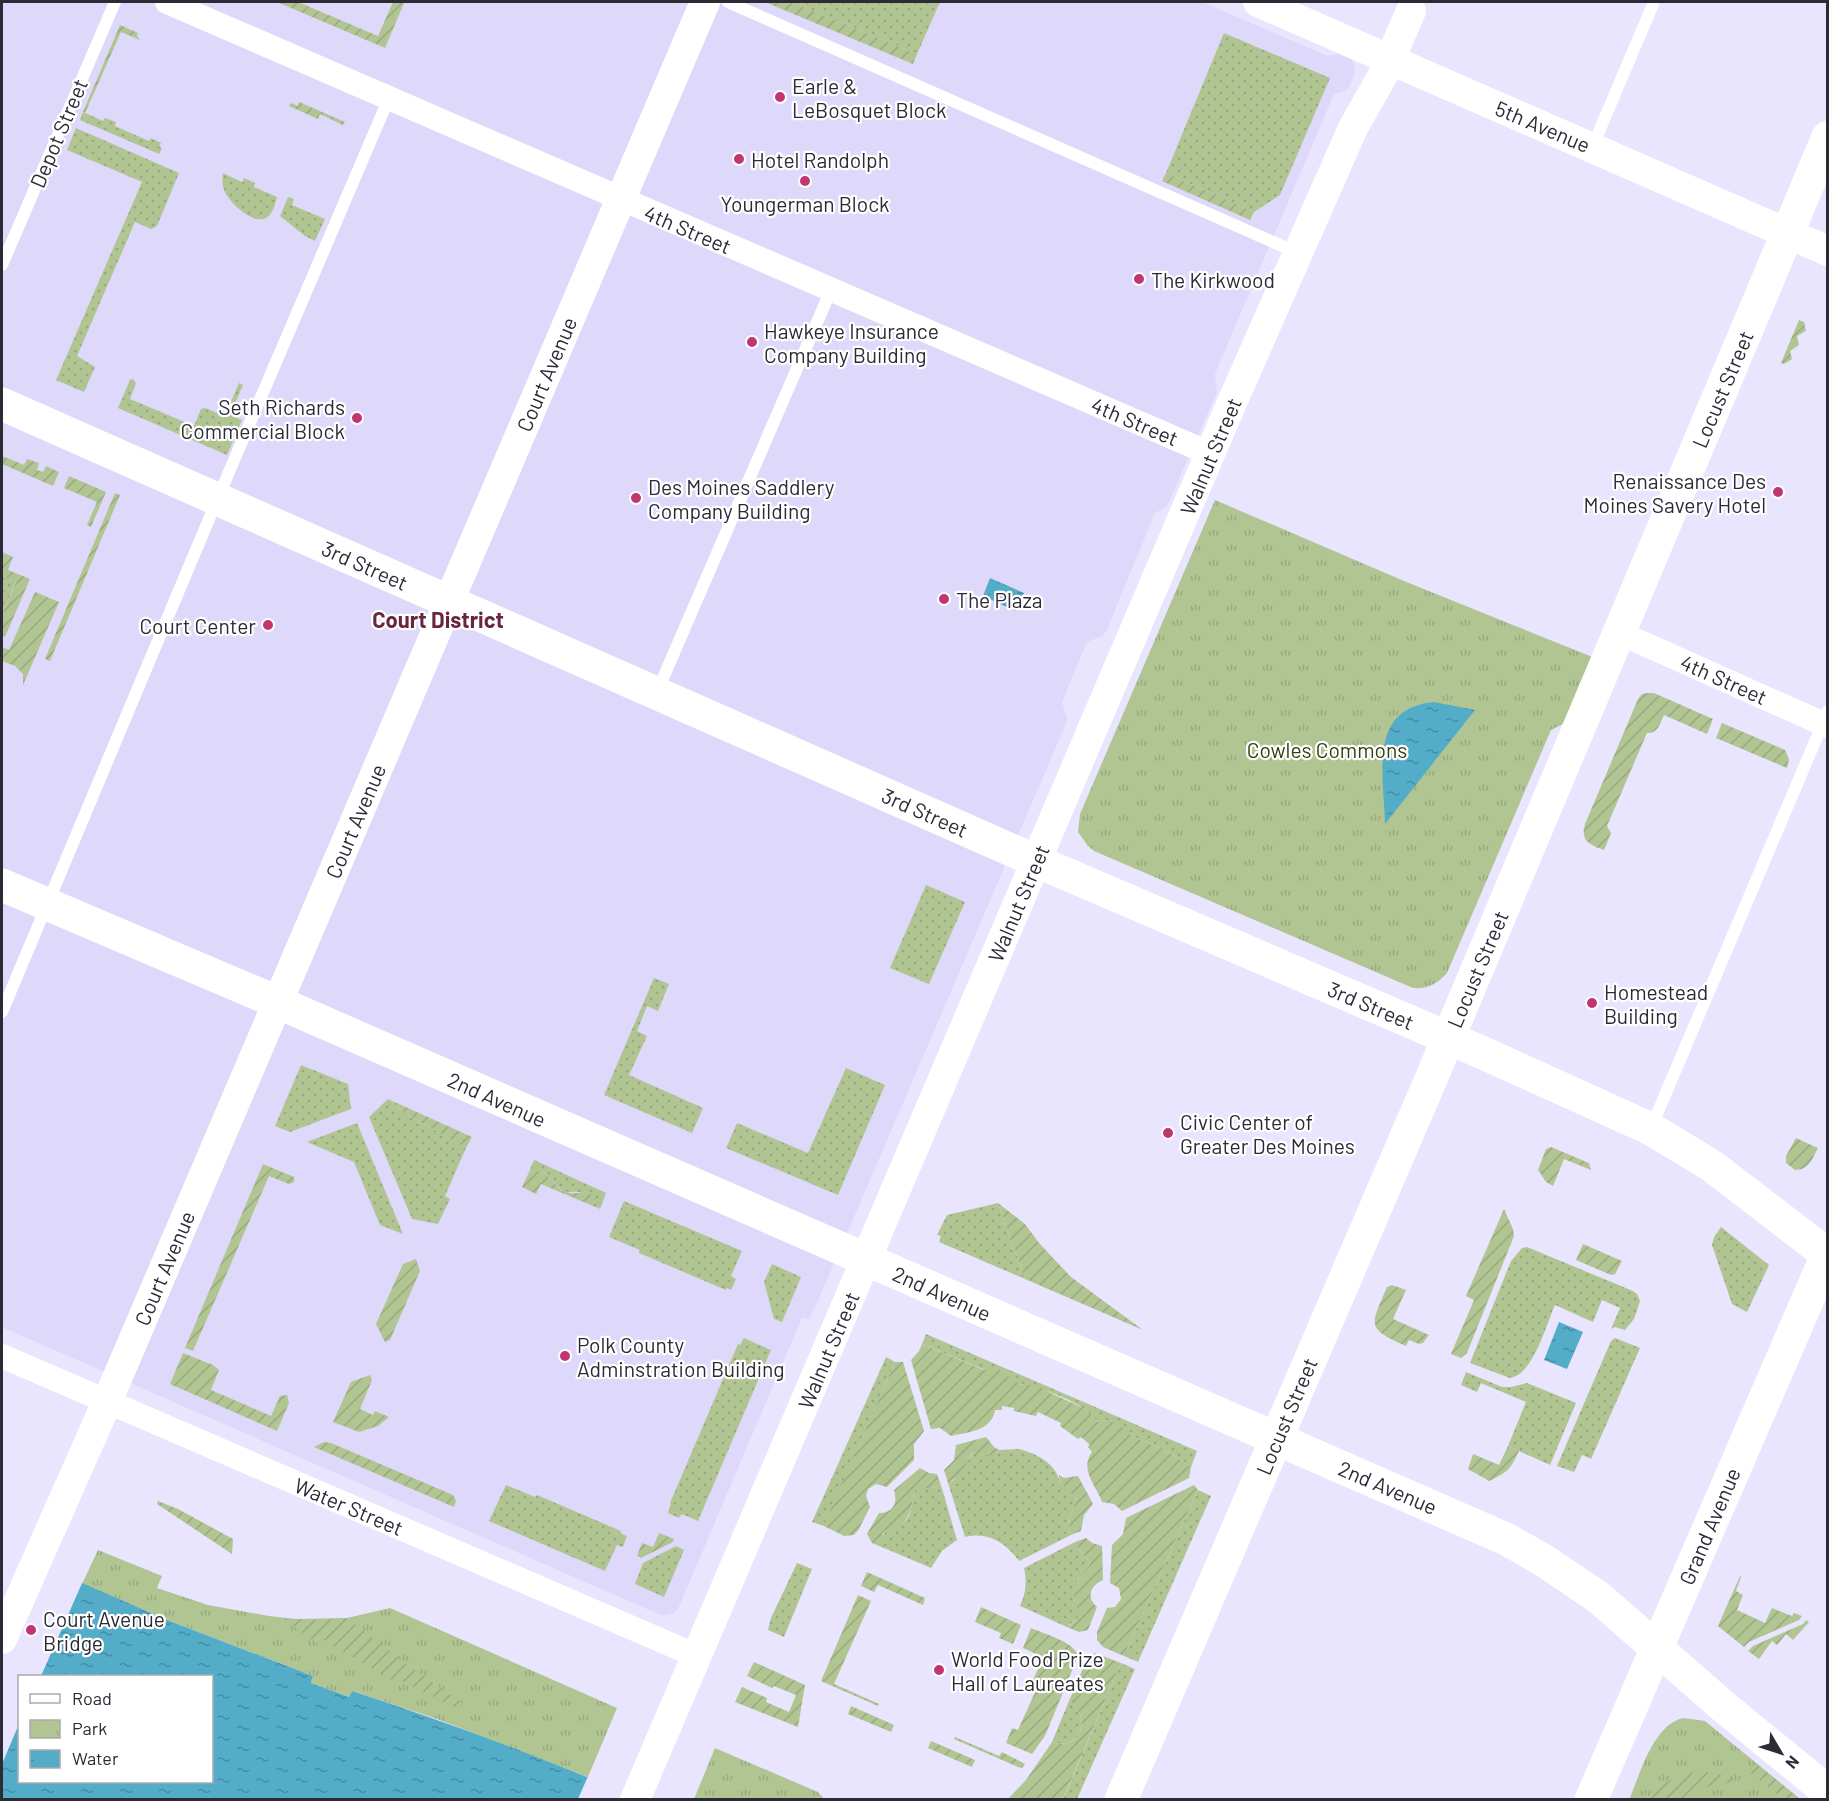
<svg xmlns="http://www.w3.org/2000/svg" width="1829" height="1801" font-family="Barlow,sans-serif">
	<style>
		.built { fill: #ded8fa }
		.grass { fill: url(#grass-dots) }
		.park { fill: url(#park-tufts) }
		.garden { fill: url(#garden-furrows) }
		.water { fill: url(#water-ripples); fill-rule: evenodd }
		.pier { fill: #e9e5ff }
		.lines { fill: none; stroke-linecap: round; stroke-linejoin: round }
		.service { stroke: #fff; stroke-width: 12 }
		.minor { stroke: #fff; stroke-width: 24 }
		.tertiary { stroke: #fff; stroke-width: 30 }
		.secondary { stroke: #fff; stroke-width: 33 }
		.poi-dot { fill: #c03671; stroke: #fff; stroke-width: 2 }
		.labels { text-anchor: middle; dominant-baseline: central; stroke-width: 4.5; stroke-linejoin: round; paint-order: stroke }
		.poi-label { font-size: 21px; fill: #2c2a34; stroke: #fff; text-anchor: start }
		.street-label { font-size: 21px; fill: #2c2a34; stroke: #fff }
		.park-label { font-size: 21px; fill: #30400f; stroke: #fff }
		.neighbourhood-label { font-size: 22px; font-weight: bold; fill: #692640; stroke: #fff }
	</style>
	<defs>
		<pattern id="grass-dots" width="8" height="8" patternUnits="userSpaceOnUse" patternTransform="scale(1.5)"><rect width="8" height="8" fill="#b1c593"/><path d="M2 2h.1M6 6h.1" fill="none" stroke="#98a97f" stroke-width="1.8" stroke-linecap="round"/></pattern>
		<pattern id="park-tufts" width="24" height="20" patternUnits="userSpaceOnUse" patternTransform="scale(1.5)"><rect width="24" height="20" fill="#b1c593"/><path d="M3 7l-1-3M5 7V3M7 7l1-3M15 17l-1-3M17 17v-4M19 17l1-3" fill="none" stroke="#98a97f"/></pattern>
		<pattern id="garden-furrows" width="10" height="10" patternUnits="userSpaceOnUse" patternTransform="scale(1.5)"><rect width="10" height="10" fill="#b1c593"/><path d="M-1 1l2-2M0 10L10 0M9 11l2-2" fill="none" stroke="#98a97f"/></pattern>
		<pattern id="water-ripples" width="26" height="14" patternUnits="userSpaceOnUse" patternTransform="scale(1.5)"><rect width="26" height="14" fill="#53adc9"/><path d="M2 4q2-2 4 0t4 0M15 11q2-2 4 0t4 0" fill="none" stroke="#458da4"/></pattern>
	</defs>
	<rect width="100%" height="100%" fill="#e9e5ff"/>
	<!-- built -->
	<path class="built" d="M2,2h1200l126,54 14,-3 6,2 5,7 2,11 -6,14 -3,4 -12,3 -119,280 2,18 -48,110 -3,5 -11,6 -49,119 -4,4 -15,6 -25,60 5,17 -1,5 -246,572 -11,23 -7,-1 -124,291 -4,4 -10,2 -8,-2 -654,-286z"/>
	<!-- grass -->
	<g class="grass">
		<path d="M792,2h148l-23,52z"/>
		<path d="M1224,33l106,45 -50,117 -26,17 -88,-39z"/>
		<path d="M83,112l20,9 2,-3 11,4 -1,4 34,15 2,-3 10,5 -2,3 3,2 -3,6 -79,-34z"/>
		<path d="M76,128l103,45 -22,53 -6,3 -16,-7 -58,134 18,11 -11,25 -28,-12 86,-198 -75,-32z"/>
		<path d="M223,173l19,9 2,-4 11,5 -1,4 23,10c-2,7 -4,17 -11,21 -13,7 -36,-15 -41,-26 -3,-7 -3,-12 -2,-19z"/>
		<path d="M288,197l6,2 -2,6 33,14 -10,22 -10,-5 -25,-20z"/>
		<path d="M133,379l3,4 -6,16 64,27 7,-17 4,-1 20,8 14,-33 4,2 -13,30 12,5 -15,35 -109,-47 12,-28z"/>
		<path d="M2,575l14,6 -14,34z"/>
		<path d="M926,885l39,17 -36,82 -39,-16z"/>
		<path d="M654,978l15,6 -11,27 -11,-5 -10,25 10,5 -18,39 74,33 -11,25 -88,-38z"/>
		<path d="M301,1065l47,19 3,25 -61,23 -15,-6z"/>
		<path d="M846,1068l39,17 -47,110 -112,-47 11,-25 71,30z"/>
		<path d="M388,1099l18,15 60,34 -21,48 5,3 -12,25 -26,-5 -43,-102z"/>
		<path d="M357,1123l46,111 -23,-9 -26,-63 -47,-20z"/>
		<path d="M534,1160l72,33 -6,16c-4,-7 -13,-16 -22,-17 -5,-1 -8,1 -14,-1 -14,-7 -13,-22 -35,-19z"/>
		<path d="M624,1201l118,50 -11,25 5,3 -5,11 -4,-2 -1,2 -87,-37 1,-3 -31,-13z"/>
		<path d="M998,1203l27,76 -86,-37 2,-6 -4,-1 10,-20z"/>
		<path d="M1721,1227l48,38 -22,47 -15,-8 -20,-59 2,-8z"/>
		<path d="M1527,1247l106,44 4,3 3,7 -6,18 -9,11 -10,-3 -4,2 9,-21 -18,-8 -9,22 -38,-17c-9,20 -22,70 -45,73l-40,-15 41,-102 11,-13z"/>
		<path d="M772,1264l29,13 -19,45 -8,-3 -10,-37z"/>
		<path d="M926,1334l271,117 -6,16 -22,-15 -38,-16 -25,-16 -9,2c-11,-19 -56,-35 -78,-38l-97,-40z"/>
		<path d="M744,1338l27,12 -73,171 -16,-7 -3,4 -11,-5 3,-9 -1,-1 68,-159 2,1z"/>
		<path d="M1615,1338l25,10 -49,111 -9,-4 -8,17 -17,-6 54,-125z"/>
		<path d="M886,1357l9,5 -71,164 -12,-4z"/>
		<path d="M1466,1372l36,15h9l16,-4 49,20 -26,62 -42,-19 18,-44 -45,-19 -4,9 -16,-7z"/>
		<path d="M1019,1449c18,5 37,14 41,34l15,12 1,6 -6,15 -1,12 2,7 -52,26c-13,-18 -31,-30 -54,-24l-17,-54c15,-6 15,-19 25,-29 10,-2 20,6 27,-4z"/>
		<path d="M506,1485l29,12 2,-2 84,36 -1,2 7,3 -4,11 -6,-2 -12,26 -116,-50z"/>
		<path d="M941,1485l16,55 -15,11 -11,17 -47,-20c-6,-28 15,-14 25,-32 3,-8 4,-20 6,-28h17z"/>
		<path d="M1198,1490l13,6 -73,166 -14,-6z"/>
		<path d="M1075,1542l4,8 12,13 -14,17 -3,19 5,14v4l-12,10 -47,-21c6,-13 7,-24 4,-38z"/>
		<path d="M676,1546l8,4 -20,47 -29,-13 8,-21z"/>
		<path d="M797,1563l15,6 -28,68 -16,-7 3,-12z"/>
		<path d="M1121,1663l14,6 -58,130 -14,1z"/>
		<path d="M1069,1701c24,16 11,51 -17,41z"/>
	</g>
	<!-- park -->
	<g class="park">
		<path d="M1215,500l189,81 191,77 -28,64 -16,8 -104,243c-10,11 -19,16 -34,15l-319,-137 -6,-5 -10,-14 2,-18z"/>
		<path d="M98,1550l64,26 -5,12 51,17 61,11 26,3 52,-1 43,-10 227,100 -29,69 -151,-58 -85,-28 -3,6 -38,-14 2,-7 -146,-56 -85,-36z"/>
		<path d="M1683,1718l22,3 95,78 -171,1c11,-26 24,-75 54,-82z"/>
		<path d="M715,1748l103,44 6,7h-130z"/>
	</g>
	<!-- garden -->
	<g class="garden">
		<path d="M277,2h21l80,34 15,-34 11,1 -19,45z"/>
		<path d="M765,2h27l125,52 -4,10z"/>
		<path d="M120,25l18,8 -1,3 3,4 -19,-8 -36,81 -2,-1z"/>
		<path d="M299,102l46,20 -2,3 -23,-11 -2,5 -29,-13 2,-3 7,3z"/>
		<path d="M1166,173l88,39 -4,8 -88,-39z"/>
		<path d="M1799,320l5,2 2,9 -9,5 2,9 -9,6 2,8 -8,5 -3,-1z"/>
		<path d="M2,456l22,9 3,-6 12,4 -2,7 6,2 3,-6 13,6 -6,14 -51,-22z"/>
		<path d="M69,476l37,16 -15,35 -4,-2 10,-23 -33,-14z"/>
		<path d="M115,493l5,2 -70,166 -5,-2z"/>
		<path d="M2,552l11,5 -5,13 22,9 -25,58 -3,-2v-20l14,-33 -14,-7z"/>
		<path d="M35,592l24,10 -36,83v-11l-8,-8 -13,-5v-14l7,3z"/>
		<path d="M1647,693h7l59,26 -6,15 -43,-19c-4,8 -6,19 -17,18l-40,93 4,7 -7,17c-14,-5 -24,-9 -19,-26l53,-125 4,-5z"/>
		<path d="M1722,723l63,27 4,9 -2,9 -71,-30z"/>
		<path d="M388,1099l84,38 -6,11 -60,-34z"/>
		<path d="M1796,1138l22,10c-6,11 -9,22 -23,22l-9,-7v-7z"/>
		<path d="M1551,1147l38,16 2,7 -27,-11 -11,27 -7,-4 -8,-12 8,-21z"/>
		<path d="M263,1164l31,13v5l-5,2 -20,-8 -76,175 -8,-3z"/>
		<path d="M535,1171c18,2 17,16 31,21 7,2 16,0 24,2l10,15 -59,-25 -5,10 -14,-7 7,-15z"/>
		<path d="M998,1203l27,21 14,19 32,34 72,53 -118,-51z"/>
		<path d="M1504,1209l9,20 1,7 -47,117 -6,5 -10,-4 23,-54 -8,-4z"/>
		<path d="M1583,1244l39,17 -7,13 -4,1 -35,-15z"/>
		<path d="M416,1259l4,12 -30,69 -5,2 -9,-18 27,-60z"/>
		<path d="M1392,1285l14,5 -13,29 36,16 -6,8 -4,1 -10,-4 -3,6c-41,-18 -35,-21 -19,-59z"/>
		<path d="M922,1344l62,26 14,-1 21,15 17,2 47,22 7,5 7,9 9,-2 13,4 12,12 38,16 22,15 -2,11 -67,33 -8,-7 -12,-2c-6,-17 -23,-32 -10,-50l-4,-5 2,-2 -9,-8 -3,2 -18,-13 1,-3 -23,-11 -2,4 -22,-5v-3l-12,-2v4h-7c-3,21 -27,22 -44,26l-11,-8 -9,1 -20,-69 8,-9z"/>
		<path d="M183,1353l30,12 6,5 -8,20 60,26 9,-20 7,-1 2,8 -12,28 -107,-47z"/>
		<path d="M895,1362h8l21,69 -10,13v16l-27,27 -11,-3 -8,5 -2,7 4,11 -11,22 -5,6 -10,1 -20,-10v-2z"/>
		<path d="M370,1375l2,5 -12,29 13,6 2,-4 14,6 -11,9 -19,6 -26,-10 18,-40z"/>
		<path d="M986,1437l9,11 5,2c-7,11 -17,2 -28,4l-13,22 -11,7 -4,-13 10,-10 2,-15z"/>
		<path d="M324,1442l7,1 122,52 3,6 -2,6 -140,-60z"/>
		<path d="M1508,1446l11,5c-9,19 -11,21 -30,30l-21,-12 5,-15 26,11z"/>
		<path d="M920,1468l9,5 8,1 4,11 -9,3h-17c-3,14 -3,32 -18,39 -6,3 -9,1 -14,6l1,15 -12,-5 -5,-9 12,-21c14,0 19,-9 15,-23z"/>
		<path d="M1059,1475l5,3 14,-2 15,28 -9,11 -3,16 -10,4 -2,-7 1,-12 6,-15v-3l-16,-15z"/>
		<path d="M1194,1485l4,5 -74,166 -21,-9 -6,-7v-8l10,-24 8,-1 6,-8 -2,-11 -9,-5 2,-38 11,-11 3,-16z"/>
		<path d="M158,1501l20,8 55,30 -1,15 -75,-50z"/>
		<path d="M659,1533l15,6 -1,3 -32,16 -4,-2 5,-13 11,4z"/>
		<path d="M1086,1538l6,5 10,3 1,34c-13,6 -17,17 -6,27l-9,23 -9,2 -12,-5c23,-13 2,-20 8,-40 2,-10 10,-16 16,-24l-12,-13 -4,-8z"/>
		<path d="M867,1572l58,26 -2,7 -45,-20 -4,7 -13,-6z"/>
		<path d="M1740,1576l1,1 -5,14 7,4 -6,15 28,13 7,-15 20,8 2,-3 8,3 -3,4 -50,22 -5,5 -26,-21z"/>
		<path d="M858,1595l13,6 -37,83 45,20 -1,2 -57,-25z"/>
		<path d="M981,1607l40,18 -8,19 -14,-6 2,-5 -26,-11z"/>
		<path d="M282,1618l30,2 35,-2 54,42 61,43 -4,6 -62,-31 -3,3 -71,-42 -4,5z"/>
		<path d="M1806,1620l3,2 -16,18 -7,-6 -9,11 -5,-4 -13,18 -11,-8 5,-5 50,-22z"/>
		<path d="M1031,1628c13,6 44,14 47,28l-33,80 -13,18 -26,-11 6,-15 6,2 18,-40 -6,-3 13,-30 -20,-9z"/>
		<path d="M1095,1653l26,10 -58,136h-55l18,-19 26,-38c28,10 41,-25 17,-41l18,-42z"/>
		<path d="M754,1662l51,23 -7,42 -63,-25 7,-15 25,11 -1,4 23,10 7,-17 -22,-9 -2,2 -25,-12z"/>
		<path d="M851,1706l43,19 -3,7 -43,-18z"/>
		<path d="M955,1737l44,19 3,-4 23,12 -3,4 -4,-1 -64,-28z"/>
		<path d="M931,1741l44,19 -3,7 -44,-19z"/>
		<path d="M1757,1764l43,35h-17l-34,-27z"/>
		<path d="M1703,1771l24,5 10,9c-17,-7 -33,1 -44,14h-44c12,-18 33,-26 54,-28z"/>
	</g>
	<!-- water -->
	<g class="water">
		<path d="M990,578l34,15 -8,18 -33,-15z"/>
		<path d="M1434,702l41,8 -90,114c-1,-49 -18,-116 49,-122z"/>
		<path d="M1559,1322l24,10 -16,37 -23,-9z"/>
		<path d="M2,1548l165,72 146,56 -2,7 38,14 3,-6c97,32 193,67 287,108l-637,1zM20,1676h192v106h-192z"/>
	</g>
	<!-- pier -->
	<g class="pier">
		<path d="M2,1545l81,36 -42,95h-21l-1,48 -17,40z"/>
		<path d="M589,1774l51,23 2,3 -64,-1z"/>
	</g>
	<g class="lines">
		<!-- service -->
		<g class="service">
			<path d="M728,2l570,251"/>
			<path d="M1592,148l62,-146"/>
			<path d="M2,265l113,-263"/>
			<path d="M657,692l174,-402"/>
			<path d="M2,1012l215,-512 172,-402"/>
			<path d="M1651,1128l177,-417"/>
		</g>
		<!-- minor -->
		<g class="minor">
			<path d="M167,2l1044,452"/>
			<path d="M1620,633l208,93"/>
			<path d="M2,1356l695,300"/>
		</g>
		<!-- tertiary -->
		<g class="tertiary">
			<path d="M1258,2l570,249"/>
			<path d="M2,1639l105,-237 598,-1400"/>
			<path d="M635,1800l595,-1393 123,-279 31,-55 27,-62"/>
		</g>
		<!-- secondary -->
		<g class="secondary">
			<path d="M2,404l1034,457 445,191 170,77 61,37 116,89"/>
			<path d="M2,885l275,117 1229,537 37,21 55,37 126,110 104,85"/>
			<path d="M1121,1800l310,-721 397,-942"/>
			<path d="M1591,1800l237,-547"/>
		</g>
	</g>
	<!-- markers -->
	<g class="poi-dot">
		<circle cx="780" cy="97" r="6"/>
		<circle cx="739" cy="159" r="6"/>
		<circle cx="805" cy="181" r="6"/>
		<circle cx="1139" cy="279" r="6"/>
		<circle cx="752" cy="342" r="6"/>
		<circle cx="357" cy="418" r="6"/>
		<circle cx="1778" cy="492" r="6"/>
		<circle cx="636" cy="498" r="6"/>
		<circle cx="944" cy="599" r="6"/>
		<circle cx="268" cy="625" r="6"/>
		<circle cx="1592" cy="1003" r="6"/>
		<circle cx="1168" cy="1133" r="6"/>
		<circle cx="565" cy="1356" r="6"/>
		<circle cx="31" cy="1630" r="6"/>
		<circle cx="939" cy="1670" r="6"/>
	</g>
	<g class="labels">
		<!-- poi labels -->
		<g class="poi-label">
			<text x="792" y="85">Earle &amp;<tspan x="792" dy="24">LeBosquet Block</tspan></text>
			<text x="751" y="159">Hotel Randolph</text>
			<text x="805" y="203" text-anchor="middle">Youngerman Block</text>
			<text x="1151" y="279">The Kirkwood</text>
			<text x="764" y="330">Hawkeye Insurance<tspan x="764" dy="24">Company Building</tspan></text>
			<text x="345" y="406" text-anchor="end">Seth Richards<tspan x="345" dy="24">Commercial Block</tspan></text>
			<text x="1766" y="480" text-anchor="end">Renaissance Des<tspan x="1766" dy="24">Moines Savery Hotel</tspan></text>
			<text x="648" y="486">Des Moines Saddlery<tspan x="648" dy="24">Company Building</tspan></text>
			<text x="956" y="599">The Plaza</text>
			<text x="256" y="625" text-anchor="end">Court Center</text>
			<text x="1604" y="991">Homestead<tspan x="1604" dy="24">Building</tspan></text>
			<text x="1180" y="1121">Civic Center of<tspan x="1180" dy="24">Greater Des Moines</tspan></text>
			<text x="577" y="1344">Polk County<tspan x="577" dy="24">Adminstration Building</tspan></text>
			<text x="43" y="1618">Court Avenue<tspan x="43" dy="24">Bridge</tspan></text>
			<text x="951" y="1658">World Food Prize<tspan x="951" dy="24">Hall of Laureates</tspan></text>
		</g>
		<!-- street labels -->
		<g class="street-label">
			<text transform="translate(1543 126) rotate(23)">5th Avenue</text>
			<text transform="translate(58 133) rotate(-67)">Depot Street</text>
			<text transform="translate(688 229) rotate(23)">4th Street</text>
			<text transform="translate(546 374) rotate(-67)">Court Avenue</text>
			<text transform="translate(1722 389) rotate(-67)">Locust Street</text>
			<text transform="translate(1135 421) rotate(23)">4th Street</text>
			<text transform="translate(1210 456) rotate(-67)">Walnut Street</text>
			<text transform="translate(365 565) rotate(24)">3rd Street</text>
			<text transform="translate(1724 679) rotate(24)">4th Street</text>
			<text transform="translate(925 812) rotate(24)">3rd Street</text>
			<text transform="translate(355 821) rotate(-67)">Court Avenue</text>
			<text transform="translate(1018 903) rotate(-67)">Walnut Street</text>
			<text transform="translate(1477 969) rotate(-67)">Locust Street</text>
			<text transform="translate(1371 1005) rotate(23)">3rd Street</text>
			<text transform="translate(497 1099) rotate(24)">2nd Avenue</text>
			<text transform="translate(164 1268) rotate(-67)">Court Avenue</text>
			<text transform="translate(942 1293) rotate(24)">2nd Avenue</text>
			<text transform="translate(828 1350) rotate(-67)">Walnut Street</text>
			<text transform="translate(1286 1416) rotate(-67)">Locust Street</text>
			<text transform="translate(1388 1487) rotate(23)">2nd Avenue</text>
			<text transform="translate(349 1506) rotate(23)">Water Street</text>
			<text transform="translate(1709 1526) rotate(-67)">Grand Avenue</text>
		</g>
		<!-- park labels -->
		<g class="park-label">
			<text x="1327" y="749">Cowles Commons</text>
		</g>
		<!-- neighbourhood labels -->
		<g class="neighbourhood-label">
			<text x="438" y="619">Court District</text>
		</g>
	</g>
	<!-- border -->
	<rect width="1829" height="1801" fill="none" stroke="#2c2a34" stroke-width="6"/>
	<!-- legend -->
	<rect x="18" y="1675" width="195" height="108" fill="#ffffff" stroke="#abaaae" stroke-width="1.5"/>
	<rect x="30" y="1694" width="30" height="9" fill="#ffffff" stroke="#abaaae" stroke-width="1.5"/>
	<text x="72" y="1705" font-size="18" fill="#2c2a34">Road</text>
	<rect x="30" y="1720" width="30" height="18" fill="url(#park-tufts)" stroke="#abaaae" stroke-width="1.5"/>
	<text x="72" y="1735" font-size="18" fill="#2c2a34">Park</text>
	<rect x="30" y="1750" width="30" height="18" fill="url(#water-ripples)" stroke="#abaaae" stroke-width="1.5"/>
	<text x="72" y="1765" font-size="18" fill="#2c2a34">Water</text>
	<!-- north arrow -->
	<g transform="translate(1781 1753) rotate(129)" stroke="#ffffff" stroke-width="4.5" paint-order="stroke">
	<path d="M0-4.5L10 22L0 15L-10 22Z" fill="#2c2a34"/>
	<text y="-9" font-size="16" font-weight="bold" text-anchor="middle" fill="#2c2a34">N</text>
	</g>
</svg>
